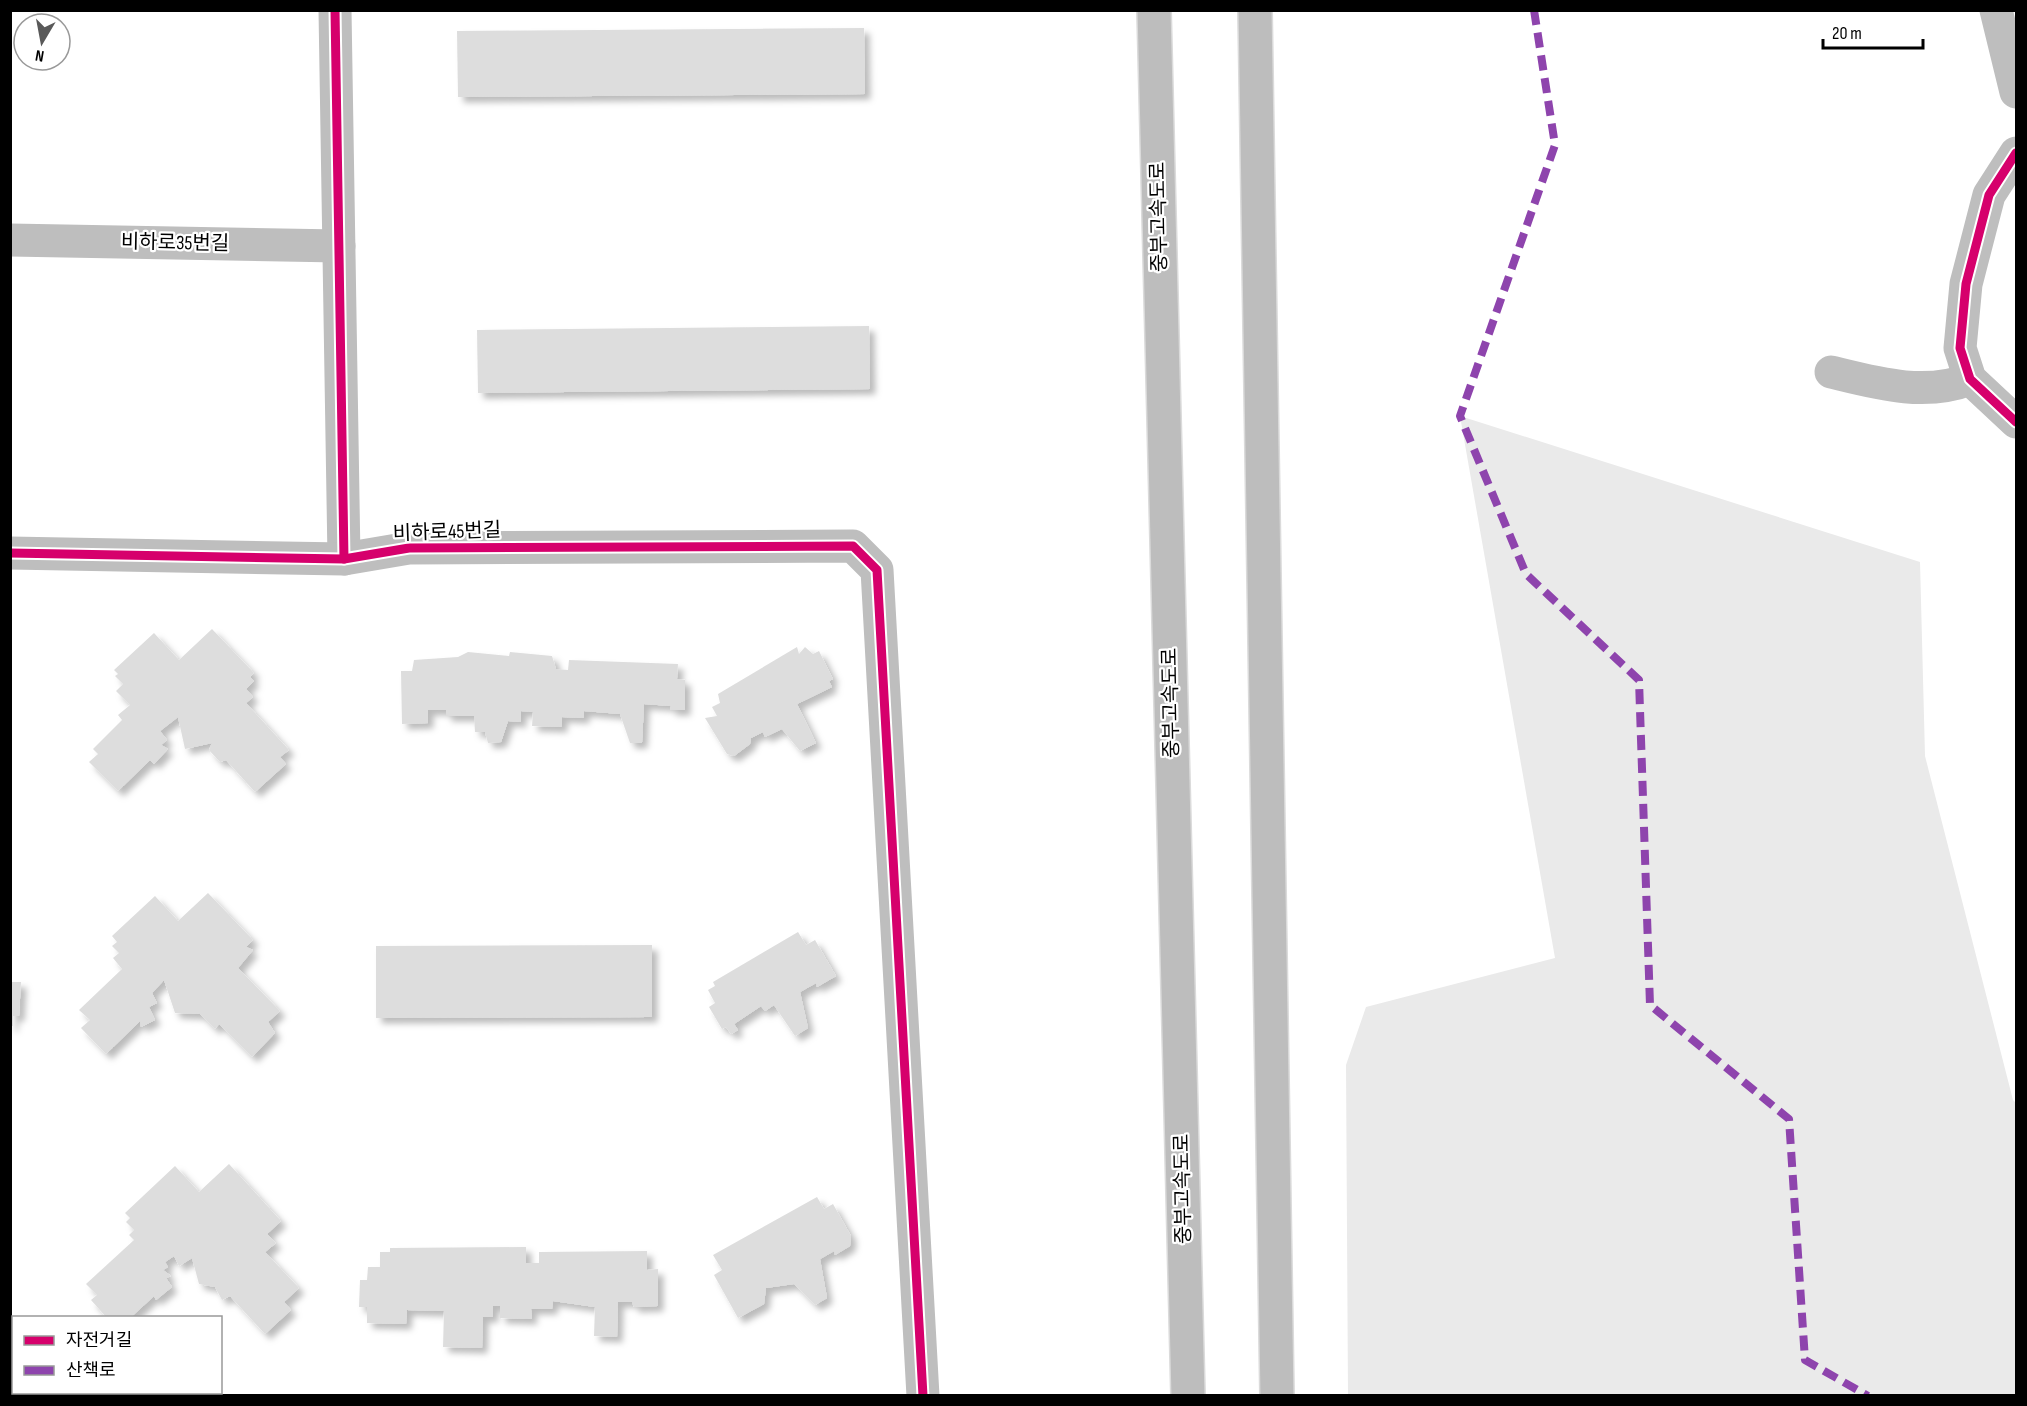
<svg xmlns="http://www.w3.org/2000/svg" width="2027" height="1406" font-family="'Sofia Sans Condensed','Noto Sans KR',sans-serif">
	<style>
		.green { fill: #eaeaea }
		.building { fill: #ddd; filter: url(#shadow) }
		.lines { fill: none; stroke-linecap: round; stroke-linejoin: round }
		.highway-casing { stroke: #dbdbdb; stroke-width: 36 }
		.street { stroke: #bebebe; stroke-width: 33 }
		.highway { stroke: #bdbdbd; stroke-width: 33 }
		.quiet { stroke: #8e44ad; stroke-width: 8; stroke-dasharray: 15 8; stroke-linecap: butt }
		.cycleway-casing { stroke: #fff; stroke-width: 13 }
		.cycleway { stroke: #d6006c; stroke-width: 9 }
		.labels { text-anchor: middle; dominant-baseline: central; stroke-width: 4.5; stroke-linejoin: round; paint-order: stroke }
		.street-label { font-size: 20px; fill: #000; stroke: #fff }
	</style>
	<defs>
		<filter id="shadow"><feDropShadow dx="5.5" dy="5.5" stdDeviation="3" flood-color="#0004"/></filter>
	</defs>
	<rect width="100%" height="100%" fill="#fff"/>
	<!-- green -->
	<path class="green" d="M1460,416l460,146 5,194 88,344 3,3v292h-668l-2,-330 20,-58 189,-49z"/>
	<!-- building -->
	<g class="building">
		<path d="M864,28l1,66 -407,3 -1,-66z"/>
		<path d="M869,326l1,63 -392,4 -1,-63z"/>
		<path d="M212,629l42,44 -4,4 4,4 -8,8 7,8 -7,6 43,47 -9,7 6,7 -31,28 -29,-32 -6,2 -11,-12 3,-7 -27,6 -7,-32 -18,14 7,9 -6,5 7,4 -14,15 -4,-4 -32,31 -29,-29 9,-8 -5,-5 29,-29 -4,-5 12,-10 -14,-14 7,-7 -8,-8 3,-2 -4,-4 40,-37 25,27z"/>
		<path d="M797,647l2,7 6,-7 8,7 6,-3 14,28 -4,2 3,6 -35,17 19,39 -16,8 -18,-22 -17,8 -2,-5 -12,6 -1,6 -16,12 -7,-2 -22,-36 12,-2 -5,-9 8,-4 -2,-9z"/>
		<path d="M468,652l41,4 1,-4 42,4 4,13 12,1 1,-10 109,4 -1,15 8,1v30h-15l1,-4 -27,-2 -2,39h-12l-10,-29 -36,-3v7l-22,-1v10l-30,-1 1,-14 -12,-1v11l-13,-1 -7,21 -13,1 -3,-11h-10l-1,-16h-28v-6h-18v13l-26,1 -1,-53h11l2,-11 44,-3z"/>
		<path d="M208,893l45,47 -7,7 7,3 -15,18 42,43 -12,11 7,11 -23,24 -33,-33 -4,5 -15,-15 -25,-1 -11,-33 -12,13 5,10 -8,4 6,13 -14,7 -1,-6 -34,33 -25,-26 9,-8 -11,-10 43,-41 -9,-11 6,-5 -7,-7 5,-4 -5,-6 43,-40 23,25z"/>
		<path d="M798,932l8,13 9,-5 21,36 -19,11 -1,-4 -16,9 8,36 -13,8 -21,-31 -9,6 -4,-5 -27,18 4,6 -7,4 -5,-7 -4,2 -13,-22 6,-4 -7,-13 7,-4 -2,-4z"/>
		<path d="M652,945v72l-276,1v-72z"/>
		<path d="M10,982h11l-2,34h-6v10h-3z"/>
		<path d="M229,1164l52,57 -14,13 9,9 -11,9 34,36 -15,14 7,8 -26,24 -35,-38 -8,4 -7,-13 -16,-3 -7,-26 -13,8 -5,-10 -9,6 3,5 -5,3 8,6 -5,2 6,9 -16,13 -2,-4 -24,22h-23l-16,-18 6,-5 -11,-11 48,-44 -5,-5 5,-5 -8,-8 4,-4 -5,-5 50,-47 24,26z"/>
		<path d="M817,1197l7,12 9,-5 18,32 -1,10 -15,9 -1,-4 -14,8 7,39 -12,7 -21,-21 -28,4 -2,16 -26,14 -24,-43 8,-5 -9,-15z"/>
		<path d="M526,1247v16h13v-11l108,-1v19l11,-1v37l-24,1 -2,-5h-14l-1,35 -23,-1 1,-29 -42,-6 -1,8h-21l1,10 -32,-1v-12h-7v11h-10l-1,31 -39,-1 1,-36 -37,-1 -1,14 -39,-1v-16h-8l1,-27h7l1,-13h12v-15h10v-4z"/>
	</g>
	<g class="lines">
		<!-- highway casing -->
		<g class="highway-casing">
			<g id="highway">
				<path d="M1154,10l34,1386"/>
				<path d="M1255,10l22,1386"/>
			</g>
		</g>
		<!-- street -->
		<g class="street">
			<path d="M335,10l9,549"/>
			<path d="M1996,10l20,82"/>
			<path d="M2016,153l-27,42 -23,89 -6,64 10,31 46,43"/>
			<path d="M10,240l329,6"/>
			<path d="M1831,372c45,11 94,25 139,7"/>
			<path d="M10,553l334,6 65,-11 444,-2 24,24 46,826"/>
		</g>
		<!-- highway -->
		<use href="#highway" class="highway"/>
		<!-- quiet -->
		<path class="quiet" d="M1534,10l21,135 -95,271 66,158 113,106 11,325 139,114 16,241 63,36"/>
		<!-- cycleway casing -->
		<g class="cycleway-casing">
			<g id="cycleway">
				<path d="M335,10l9,549"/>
				<path d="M2016,153l-27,42 -23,89 -6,64 10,31 46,43"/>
				<path d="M10,553l334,6 65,-11 444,-2 24,24 46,826"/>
			</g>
		</g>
		<!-- cycleway -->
		<use href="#cycleway" class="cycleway"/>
	</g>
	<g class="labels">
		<!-- street labels -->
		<g class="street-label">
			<text transform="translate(1159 217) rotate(-91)">중부고속도로</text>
			<text transform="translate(175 243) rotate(1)">비하로35번길</text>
			<text transform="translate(447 532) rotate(-2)">비하로45번길</text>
			<text transform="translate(1171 703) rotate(-91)">중부고속도로</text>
			<text transform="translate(1183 1189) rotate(-91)">중부고속도로</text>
		</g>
	</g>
	<!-- border -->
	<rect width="2027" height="1406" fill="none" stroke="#000000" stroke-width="24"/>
	<!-- legend -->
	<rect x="12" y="1316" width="210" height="78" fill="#ffffff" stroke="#999999" stroke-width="1.5"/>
	<rect x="24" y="1336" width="30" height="9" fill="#d6006c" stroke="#999999" stroke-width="1.5"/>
	<text x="66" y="1346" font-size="18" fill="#000000">자전거길</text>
	<rect x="24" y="1366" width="30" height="9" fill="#8e44ad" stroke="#999999" stroke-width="1.5"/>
	<text x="66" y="1376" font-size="18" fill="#000000">산책로</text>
	<!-- north arrow -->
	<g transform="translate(42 42) rotate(190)"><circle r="28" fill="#ffffff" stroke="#999999" stroke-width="1.5"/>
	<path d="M0-4.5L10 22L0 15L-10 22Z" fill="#595959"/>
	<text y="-9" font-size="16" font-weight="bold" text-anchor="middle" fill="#000000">N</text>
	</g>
	<!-- scale -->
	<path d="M1823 39v9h100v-9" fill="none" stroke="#000000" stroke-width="3"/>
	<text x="1832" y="39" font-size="18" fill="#000000" stroke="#ffffff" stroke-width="4.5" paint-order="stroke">20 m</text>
</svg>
